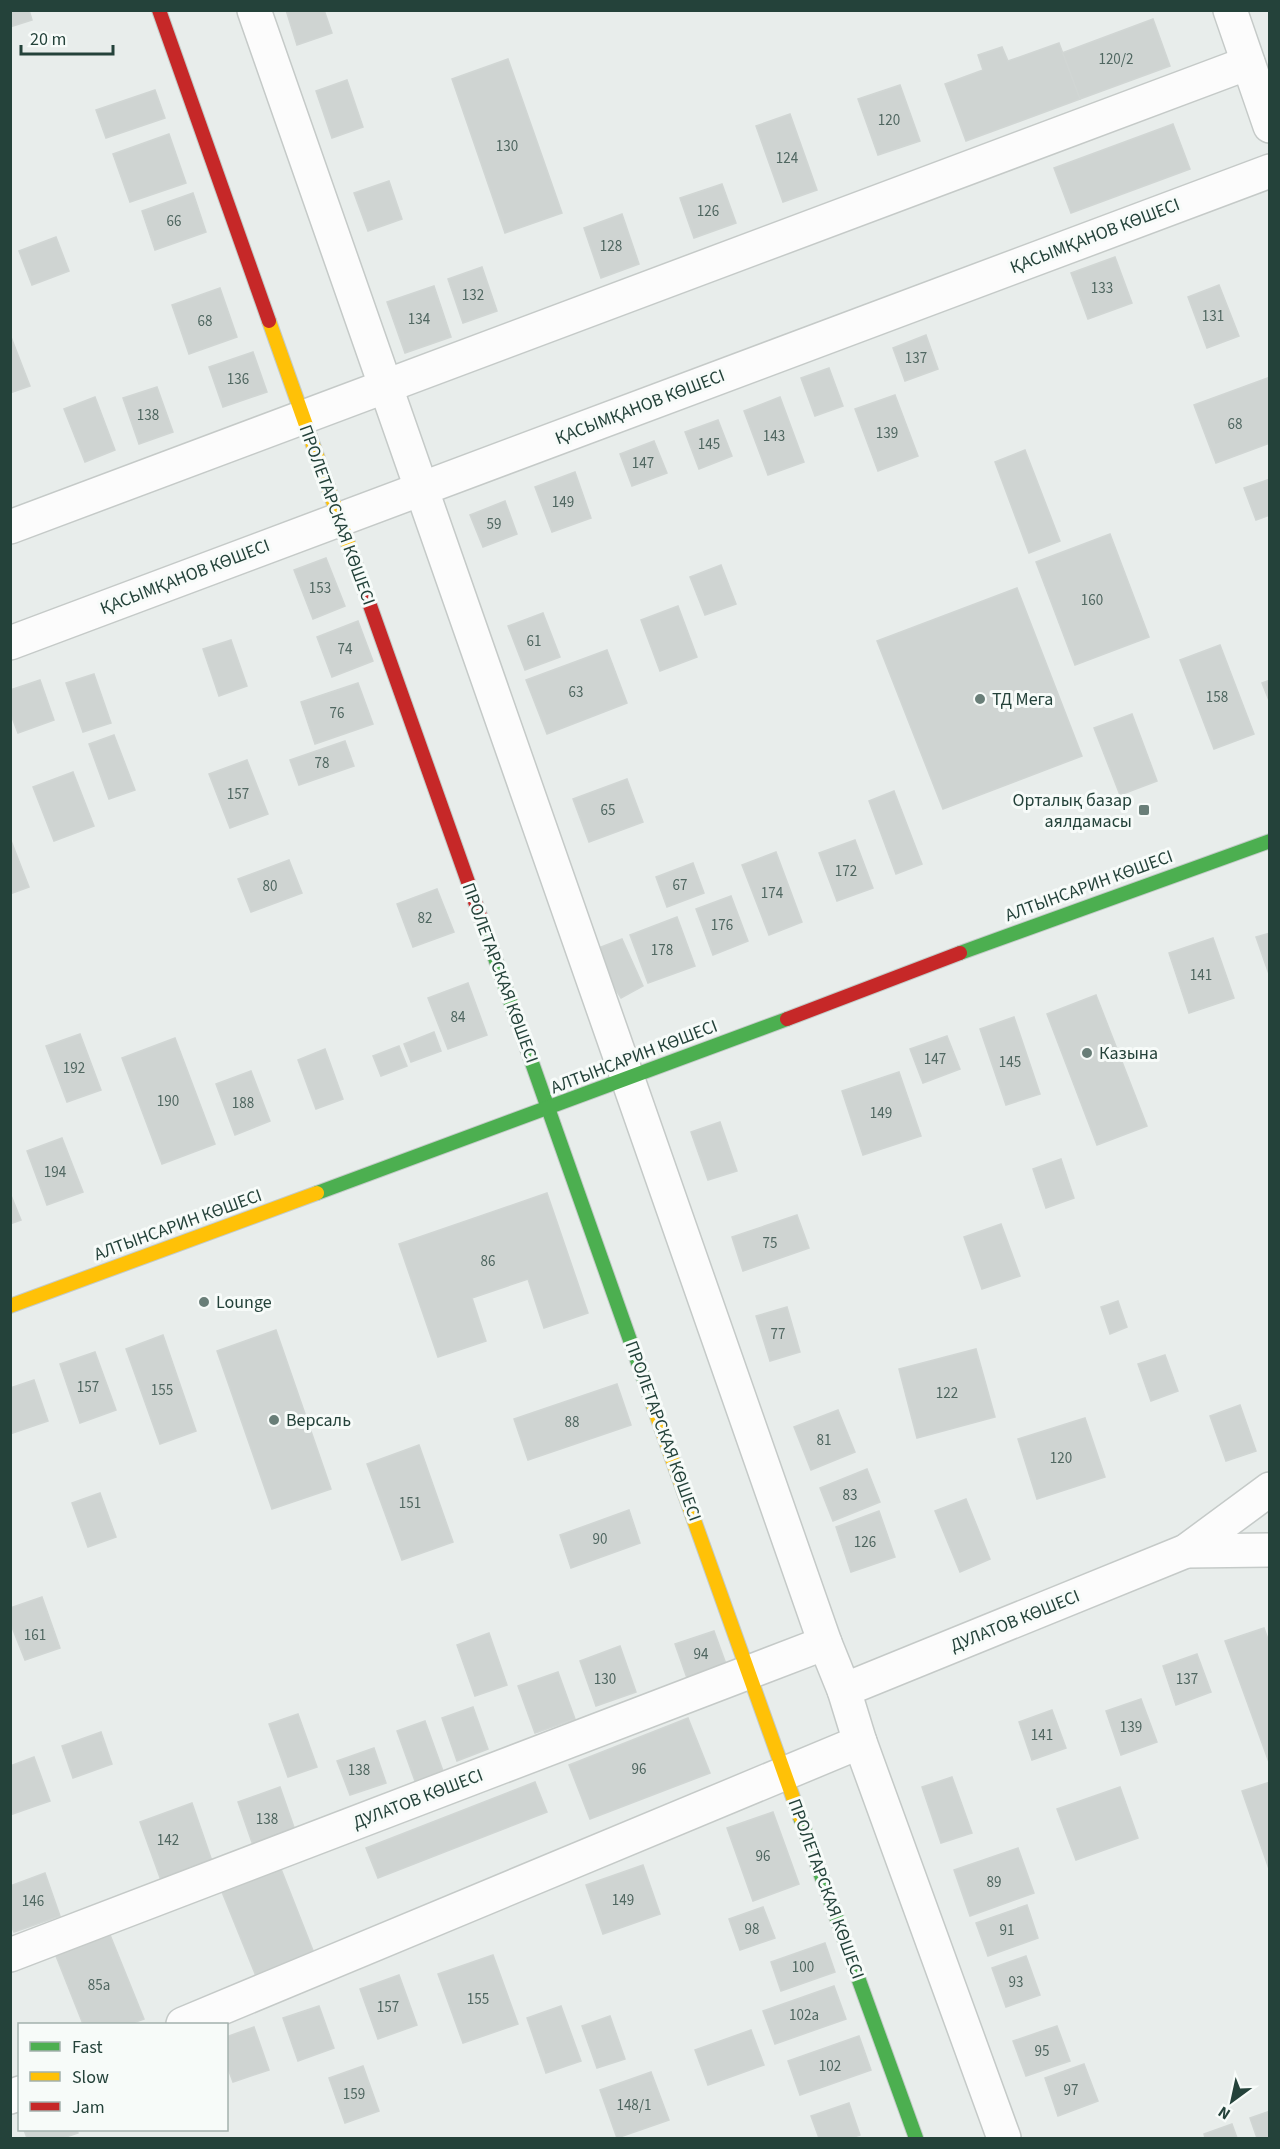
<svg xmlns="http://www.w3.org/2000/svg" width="1280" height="2149" font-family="'Source Sans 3',sans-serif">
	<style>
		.building { fill: #cfd4d2; stroke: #d1d6d4; stroke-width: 1.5 }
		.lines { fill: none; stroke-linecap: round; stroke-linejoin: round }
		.street-casing { stroke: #c5cac8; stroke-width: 36 }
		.fast-casing { stroke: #c3cbc8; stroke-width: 16 }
		.slow-casing { stroke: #c3cbc8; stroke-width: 16 }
		.jam-casing { stroke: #c3cbc8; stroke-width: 16 }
		.street { stroke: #fcfcfc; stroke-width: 33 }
		.fast { stroke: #4caf50; stroke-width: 14 }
		.slow { stroke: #ffc107; stroke-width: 14 }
		.jam { stroke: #c62828; stroke-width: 14 }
		.poi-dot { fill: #697e78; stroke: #f7fbf9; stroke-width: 2 }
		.labels { text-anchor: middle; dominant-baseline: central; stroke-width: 6; stroke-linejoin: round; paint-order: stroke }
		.number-label { font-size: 15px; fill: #506761 }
		.street-label { font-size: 18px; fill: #24423a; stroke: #f7fbf9 }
		.poi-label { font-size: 18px; fill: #24423a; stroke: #f7fbf9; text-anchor: start }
	</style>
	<rect width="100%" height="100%" fill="#e8edeb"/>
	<!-- building -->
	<g class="building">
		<path d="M10,10h19l3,10 -22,7z"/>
		<path d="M286,10h38l8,23 -35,12z"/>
		<path d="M1153,19l17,47 -90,33 -18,-46z"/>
		<path d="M1059,43l21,56 -114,42 -21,-57 38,-14 -5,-15 24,-8 6,14z"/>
		<path d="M508,59l54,154 -57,20 -53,-154z"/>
		<path d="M347,80l16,47 -31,11 -16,-47z"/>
		<path d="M900,85l20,56 -42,14 -20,-56z"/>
		<path d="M155,90l10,28 -59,20 -10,-28z"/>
		<path d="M790,114l27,76 -34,12 -27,-76z"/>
		<path d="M1173,124l17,45 -119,44 -17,-45z"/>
		<path d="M169,134l17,49 -56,19 -17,-48z"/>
		<path d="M389,181l13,38 -34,12 -14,-38z"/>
		<path d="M722,184l14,39 -42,15 -14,-40z"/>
		<path d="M193,193l13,39 -51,18 -13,-39z"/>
		<path d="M622,214l17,50 -38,14 -17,-50z"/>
		<path d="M56,237l13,34 -37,14 -13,-34z"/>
		<path d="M1115,257l17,46 -44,16 -17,-46z"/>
		<path d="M482,267l15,44 -34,12 -15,-44z"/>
		<path d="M1219,285l20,51 -32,12 -19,-51z"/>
		<path d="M434,286l17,51 -46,16 -18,-51z"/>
		<path d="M220,288l17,49 -48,17 -17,-49z"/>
		<path d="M926,335l12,34 -33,12 -12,-33z"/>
		<path d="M11,337l19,49 -20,7v-55z"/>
		<path d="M253,352l14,40 -44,15 -14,-40z"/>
		<path d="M829,368l14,38 -28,10 -14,-38z"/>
		<path d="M1270,377v66l-54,20 -22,-58z"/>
		<path d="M157,387l16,45 -34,12 -16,-46z"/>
		<path d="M895,395l23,61 -40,15 -23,-62z"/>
		<path d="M95,397l20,53 -30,12 -21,-53z"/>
		<path d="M780,397l24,65 -36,13 -24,-64z"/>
		<path d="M718,420l14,36 -33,13 -14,-37z"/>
		<path d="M654,441l13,32 -35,13 -12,-32z"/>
		<path d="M1025,450l35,91 -31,12 -34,-91z"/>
		<path d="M575,472l16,46 -39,14 -17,-45z"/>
		<path d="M1270,479v36l-14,5 -12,-32z"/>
		<path d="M505,501l12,33 -34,13 -13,-32z"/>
		<path d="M1110,534l39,103 -74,28 -39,-103z"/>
		<path d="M326,558l19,48 -32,13 -19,-49z"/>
		<path d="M721,565l15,39 -31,11 -15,-38z"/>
		<path d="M1017,588l65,168 -139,53 -66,-168z"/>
		<path d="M678,606l19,51 -37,14 -19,-51z"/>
		<path d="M543,613l17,44 -35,13 -17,-44z"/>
		<path d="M358,621l15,40 -41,16 -15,-40z"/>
		<path d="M231,640l16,46 -28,10 -16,-47z"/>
		<path d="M1220,645l34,89 -40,15 -34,-89z"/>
		<path d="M607,650l20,53 -80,31 -21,-54z"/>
		<path d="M94,674l17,49 -28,9 -17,-49z"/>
		<path d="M40,680l14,40 -36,13 -8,-21v-22z"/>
		<path d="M1270,680v23l-8,-20z"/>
		<path d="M358,683l15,41 -58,20 -14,-42z"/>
		<path d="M1132,714l25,67 -37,14 -26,-67z"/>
		<path d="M114,735l21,55 -26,9 -20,-55z"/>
		<path d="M345,741l9,25 -55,19 -9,-25z"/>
		<path d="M247,760l21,54 -38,14 -21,-54z"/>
		<path d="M73,772l21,54 -40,15 -21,-54z"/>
		<path d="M627,779l16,43 -54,20 -16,-43z"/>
		<path d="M894,791l28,73 -26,10 -27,-73z"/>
		<path d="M10,838l19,49 -19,7z"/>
		<path d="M855,840l18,48 -36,13 -18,-48z"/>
		<path d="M776,852l26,70 -33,13 -27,-70z"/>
		<path d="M289,860l13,33 -51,19 -13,-33z"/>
		<path d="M693,863l11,30 -37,14 -11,-30z"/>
		<path d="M437,889l17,43 -41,15 -16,-43z"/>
		<path d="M731,896l17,45 -35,14 -17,-46z"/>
		<path d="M677,917l18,49 -47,17 -18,-48z"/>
		<path d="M1270,933v44l-14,-40z"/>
		<path d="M1213,938l21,60 -45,15 -20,-60z"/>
		<path d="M622,939l21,47 -22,12 -12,-19 -13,-30z"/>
		<path d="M468,983l19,52 -39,14 -20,-51z"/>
		<path d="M1096,995l51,131 -50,19 -50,-131z"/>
		<path d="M1014,1017l26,77 -34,11 -26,-76z"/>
		<path d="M434,1032l7,19 -30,11 -7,-18z"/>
		<path d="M80,1034l21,56 -34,12 -21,-56z"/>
		<path d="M947,1036l13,33 -37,14 -13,-34z"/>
		<path d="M175,1038l40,106 -53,20 -40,-106z"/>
		<path d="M399,1046l8,20 -26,10 -8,-20z"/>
		<path d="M325,1049l18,50 -27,10 -18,-49z"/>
		<path d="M251,1071l19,50 -35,14 -19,-51z"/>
		<path d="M899,1072l22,64 -58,19 -21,-64z"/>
		<path d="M720,1122l17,49 -29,9 -17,-48z"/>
		<path d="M62,1138l21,54 -36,13 -20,-54z"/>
		<path d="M1061,1159l13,39 -28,10 -13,-39z"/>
		<path d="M10,1193l11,27 -11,4z"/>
		<path d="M547,1193l41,120 -44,15 -16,-49 -56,19 14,43 -48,16 -39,-113z"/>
		<path d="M797,1215l12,33 -66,23 -11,-34z"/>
		<path d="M1001,1224l19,52 -38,13 -18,-52z"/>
		<path d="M1118,1301l9,26 -17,7 -9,-27z"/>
		<path d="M787,1307l13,45 -30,9 -14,-45z"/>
		<path d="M276,1330l55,159 -59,20 -55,-158z"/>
		<path d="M163,1335l33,96 -36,13 -34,-95z"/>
		<path d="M976,1349l19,68 -78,21 -18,-69z"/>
		<path d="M95,1352l21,58 -36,13 -20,-59z"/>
		<path d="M1165,1355l13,36 -27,10 -13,-37z"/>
		<path d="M34,1380l14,41 -38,13v-46z"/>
		<path d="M617,1384l14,41 -103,35 -14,-41z"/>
		<path d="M1240,1405l16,46 -30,10 -16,-45z"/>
		<path d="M838,1410l17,42 -44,18 -17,-43z"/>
		<path d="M1085,1418l20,59 -68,22 -19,-60z"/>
		<path d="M419,1445l34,97 -51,18 -35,-96z"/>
		<path d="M867,1469l13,33 -47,19 -13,-33z"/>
		<path d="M100,1493l16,44 -28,10 -16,-44z"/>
		<path d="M966,1499l24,60 -30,13 -25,-61z"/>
		<path d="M629,1510l11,33 -69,25 -11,-33z"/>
		<path d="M879,1511l16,46 -44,15 -15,-45z"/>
		<path d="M42,1597l18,51 -35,12 -15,-38v-14z"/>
		<path d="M1264,1628l6,17v120l-45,-124z"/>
		<path d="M714,1631l12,33 -39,14 -12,-34z"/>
		<path d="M489,1633l18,52 -32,11 -18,-51z"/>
		<path d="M620,1646l16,46 -40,14 -16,-45z"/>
		<path d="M1197,1654l14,38 -35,13 -13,-39z"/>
		<path d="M558,1672l17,47 -40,14 -17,-47z"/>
		<path d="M1141,1699l16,43 -36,13 -15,-44z"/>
		<path d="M473,1707l15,42 -31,12 -15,-43z"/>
		<path d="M1052,1710l14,38 -34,12 -13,-38z"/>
		<path d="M298,1714l19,53 -29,10 -19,-53z"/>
		<path d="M688,1718l22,55 -120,46 -21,-54z"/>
		<path d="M425,1721l18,50 -28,10 -18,-50z"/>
		<path d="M101,1732l11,32 -39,14 -11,-32z"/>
		<path d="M374,1748l12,35 -36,12 -13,-34z"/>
		<path d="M34,1757l16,44 -40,14v-49z"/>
		<path d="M952,1777l20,56 -31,10 -19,-56z"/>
		<path d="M535,1782l12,30 -169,66 -12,-30z"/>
		<path d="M1270,1782v87h-1l-27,-78z"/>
		<path d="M280,1787l17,49 -42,15 -17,-49z"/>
		<path d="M1120,1787l18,51 -62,22 -19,-51z"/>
		<path d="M192,1803l21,61 -51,19 -22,-61z"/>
		<path d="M773,1812l26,72 -46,17 -26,-73z"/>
		<path d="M1018,1848l16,45 -64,23 -16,-46z"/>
		<path d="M643,1865l17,49 -57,20 -17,-49z"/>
		<path d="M281,1869l33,84 -58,23 -34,-84z"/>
		<path d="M45,1873l15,43 -46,16 -4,-9v-37z"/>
		<path d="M1027,1905l11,33 -50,18 -12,-33z"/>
		<path d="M763,1907l12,31 -35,12 -11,-31z"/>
		<path d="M108,1930l36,89 -14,5h-47l-29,-73z"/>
		<path d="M825,1943l10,29 -54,19 -10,-29z"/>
		<path d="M493,1955l25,69 -55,19 -25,-69z"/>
		<path d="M1026,1956l14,39 -34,12 -14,-39z"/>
		<path d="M399,1975l18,50 -39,14 -18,-50z"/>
		<path d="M834,1986l12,33 -71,25 -12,-33z"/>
		<path d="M319,2006l15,42 -36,13 -15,-43z"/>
		<path d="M561,2006l20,55 -35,12 -19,-55z"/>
		<path d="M610,2016l15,43 -28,9 -15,-42z"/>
		<path d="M1057,2026l13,35 -44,15 -13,-35z"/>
		<path d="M254,2027l15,43 -36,12 -7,-19v-26z"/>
		<path d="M751,2030l13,35 -56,20 -13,-35z"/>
		<path d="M859,2036l12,34 -71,25 -12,-34z"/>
		<path d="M1084,2064l14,37 -40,15 -13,-38z"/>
		<path d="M363,2066l16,45 -34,12 -16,-45z"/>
		<path d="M651,2072l18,48 -52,18 -17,-48z"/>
		<path d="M849,2103l11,32 -9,3h-32l-8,-22z"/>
		<path d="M1270,2111v27h-13l-7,-20z"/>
		<path d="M1232,2124l5,14h-32l-1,-4z"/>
		<path d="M24,2130h53l1,3 -15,5h-36z"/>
	</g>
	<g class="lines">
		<!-- street casing -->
		<g class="street-casing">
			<g id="street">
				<path d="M254,10l571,1633 19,47 16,52 144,396"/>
				<path d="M1230,10l40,116"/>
				<path d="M10,527l1238,-464"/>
				<path d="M10,643l1260,-472"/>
				<path d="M1186,1551l84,-1"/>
				<path d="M844,1690l342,-139 84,-62"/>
				<path d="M10,1955l815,-312"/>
				<path d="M183,2024l677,-282"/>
				<path d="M10,2097l10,-4"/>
			</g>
		</g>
		<!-- fast casing -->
		<g class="fast-casing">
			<g id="fast">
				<path d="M484,927l170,481"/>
				<path d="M960,953l310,-112"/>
				<path d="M317,1193l470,-174"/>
				<path d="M800,1817l116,321"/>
			</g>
		</g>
		<!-- slow casing -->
		<g class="slow-casing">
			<g id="slow">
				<path d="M269,321l92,259"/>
				<path d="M10,1306l307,-113"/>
				<path d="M654,1408l146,409"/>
			</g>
		</g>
		<!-- jam casing -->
		<g class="jam-casing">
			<g id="jam">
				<path d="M159,10l110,311"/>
				<path d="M361,580l123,347"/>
				<path d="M787,1019l173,-66"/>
			</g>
		</g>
		<!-- street -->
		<use href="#street" class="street"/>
		<!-- fast -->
		<use href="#fast" class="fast"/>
		<!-- slow -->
		<use href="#slow" class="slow"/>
		<!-- jam -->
		<use href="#jam" class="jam"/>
	</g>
	<!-- markers -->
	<g class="poi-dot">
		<circle cx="980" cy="699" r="6"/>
		<rect x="1138" y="804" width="12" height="12" rx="3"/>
		<circle cx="1087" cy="1053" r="6"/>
		<circle cx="204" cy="1302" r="6"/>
		<circle cx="274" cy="1420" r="6"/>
	</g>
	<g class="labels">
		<!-- number labels -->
		<g class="number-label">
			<text x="1116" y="59">120/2</text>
			<text x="889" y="120">120</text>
			<text x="507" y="146">130</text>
			<text x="787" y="158">124</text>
			<text x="708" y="211">126</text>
			<text x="174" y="221">66</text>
			<text x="611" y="246">128</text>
			<text x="1102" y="288">133</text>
			<text x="473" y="295">132</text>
			<text x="1213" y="316">131</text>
			<text x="419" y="319">134</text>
			<text x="205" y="321">68</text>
			<text x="916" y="358">137</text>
			<text x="238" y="379">136</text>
			<text x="148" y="415">138</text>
			<text x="1235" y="424">68</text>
			<text x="887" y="433">139</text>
			<text x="774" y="436">143</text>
			<text x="709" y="444">145</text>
			<text x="643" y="463">147</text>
			<text x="563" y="502">149</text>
			<text x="494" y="524">59</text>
			<text x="320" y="588">153</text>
			<text x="1092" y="600">160</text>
			<text x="534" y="641">61</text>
			<text x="345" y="649">74</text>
			<text x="576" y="692">63</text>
			<text x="1217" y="697">158</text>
			<text x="337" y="713">76</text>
			<text x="322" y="763">78</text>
			<text x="238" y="794">157</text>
			<text x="608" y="810">65</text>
			<text x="846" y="871">172</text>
			<text x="680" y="885">67</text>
			<text x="270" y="886">80</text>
			<text x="772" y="893">174</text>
			<text x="425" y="918">82</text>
			<text x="722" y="925">176</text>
			<text x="662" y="950">178</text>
			<text x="1201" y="975">141</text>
			<text x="458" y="1017">84</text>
			<text x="935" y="1059">147</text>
			<text x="1010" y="1062">145</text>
			<text x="74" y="1068">192</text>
			<text x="168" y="1101">190</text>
			<text x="243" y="1103">188</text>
			<text x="881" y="1113">149</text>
			<text x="55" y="1172">194</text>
			<text x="770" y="1243">75</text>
			<text x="488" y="1261">86</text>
			<text x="778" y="1334">77</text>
			<text x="88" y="1387">157</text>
			<text x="162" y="1390">155</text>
			<text x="947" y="1393">122</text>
			<text x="572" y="1422">88</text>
			<text x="824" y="1440">81</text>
			<text x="1061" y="1458">120</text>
			<text x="850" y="1495">83</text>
			<text x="410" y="1503">151</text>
			<text x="600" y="1539">90</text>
			<text x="865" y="1542">126</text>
			<text x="35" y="1635">161</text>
			<text x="701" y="1654">94</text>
			<text x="605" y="1679">130</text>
			<text x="1187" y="1679">137</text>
			<text x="1131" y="1727">139</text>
			<text x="1042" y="1735">141</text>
			<text x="639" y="1769">96</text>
			<text x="359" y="1770">138</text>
			<text x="267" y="1819">138</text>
			<text x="168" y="1840">142</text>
			<text x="763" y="1856">96</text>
			<text x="994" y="1882">89</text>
			<text x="623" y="1900">149</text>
			<text x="33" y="1901">146</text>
			<text x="752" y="1929">98</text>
			<text x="1007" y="1930">91</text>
			<text x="803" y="1967">100</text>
			<text x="1016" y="1982">93</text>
			<text x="99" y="1985">85а</text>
			<text x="478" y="1999">155</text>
			<text x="388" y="2007">157</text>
			<text x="804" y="2015">102а</text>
			<text x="1042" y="2051">95</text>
			<text x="830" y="2066">102</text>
			<text x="1071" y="2090">97</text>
			<text x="354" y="2094">159</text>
			<text x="634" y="2105">148/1</text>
		</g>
		<!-- street labels -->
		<g class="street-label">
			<text transform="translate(1095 236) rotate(-21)">ҚАСЫМҚАНОВ КӨШЕСІ</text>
			<text transform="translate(640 407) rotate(-21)">ҚАСЫМҚАНОВ КӨШЕСІ</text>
			<text transform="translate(337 515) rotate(70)">ПРОЛЕТАРСКАЯ КӨШЕСІ</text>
			<text transform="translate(185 577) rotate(-21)">ҚАСЫМҚАНОВ КӨШЕСІ</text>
			<text transform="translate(1089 886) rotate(-20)">АЛТЫНСАРИН КӨШЕСІ</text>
			<text transform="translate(500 973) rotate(70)">ПРОЛЕТАРСКАЯ КӨШЕСІ</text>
			<text transform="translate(634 1057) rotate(-21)">АЛТЫНСАРИН КӨШЕСІ</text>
			<text transform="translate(178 1225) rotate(-20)">АЛТЫНСАРИН КӨШЕСІ</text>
			<text transform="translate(663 1431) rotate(70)">ПРОЛЕТАРСКАЯ КӨШЕСІ</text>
			<text transform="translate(1015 1621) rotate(-22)">ДУЛАТОВ КӨШЕСІ</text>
			<text transform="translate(418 1799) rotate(-21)">ДУЛАТОВ КӨШЕСІ</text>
			<text transform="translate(826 1889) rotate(70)">ПРОЛЕТАРСКАЯ КӨШЕСІ</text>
		</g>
		<!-- poi labels -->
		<g class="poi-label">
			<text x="992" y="699">ТД Мега</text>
			<text x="1132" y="800" text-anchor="end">Орталық базар<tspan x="1132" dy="21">аялдамасы</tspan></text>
			<text x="1099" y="1053">Казына</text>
			<text x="216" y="1302">Lounge</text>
			<text x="286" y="1420">Версаль</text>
		</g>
	</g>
	<!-- border -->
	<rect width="1280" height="2149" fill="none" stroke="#24423a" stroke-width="24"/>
	<!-- legend -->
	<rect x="18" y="2023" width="210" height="108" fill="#f7fbf9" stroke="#a3b1ad" stroke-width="1.5"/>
	<rect x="30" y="2042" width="30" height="9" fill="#4caf50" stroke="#a3b1ad" stroke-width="1.5"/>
	<text x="72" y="2053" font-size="18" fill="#24423a">Fast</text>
	<rect x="30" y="2072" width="30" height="9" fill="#ffc107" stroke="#a3b1ad" stroke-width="1.5"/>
	<text x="72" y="2083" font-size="18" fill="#24423a">Slow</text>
	<rect x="30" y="2102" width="30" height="9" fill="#c62828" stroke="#a3b1ad" stroke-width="1.5"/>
	<text x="72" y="2113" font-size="18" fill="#24423a">Jam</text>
	<!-- north arrow -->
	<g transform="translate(1232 2101) rotate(213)" stroke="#f7fbf9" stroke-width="4.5" paint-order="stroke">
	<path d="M0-4.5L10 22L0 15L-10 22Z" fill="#24423a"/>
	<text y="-9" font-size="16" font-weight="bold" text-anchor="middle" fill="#24423a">N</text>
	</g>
	<!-- scale -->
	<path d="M21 45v9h92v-9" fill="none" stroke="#24423a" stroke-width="3"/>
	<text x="30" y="45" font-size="18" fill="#24423a" stroke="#f7fbf9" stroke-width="4.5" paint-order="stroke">20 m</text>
</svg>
